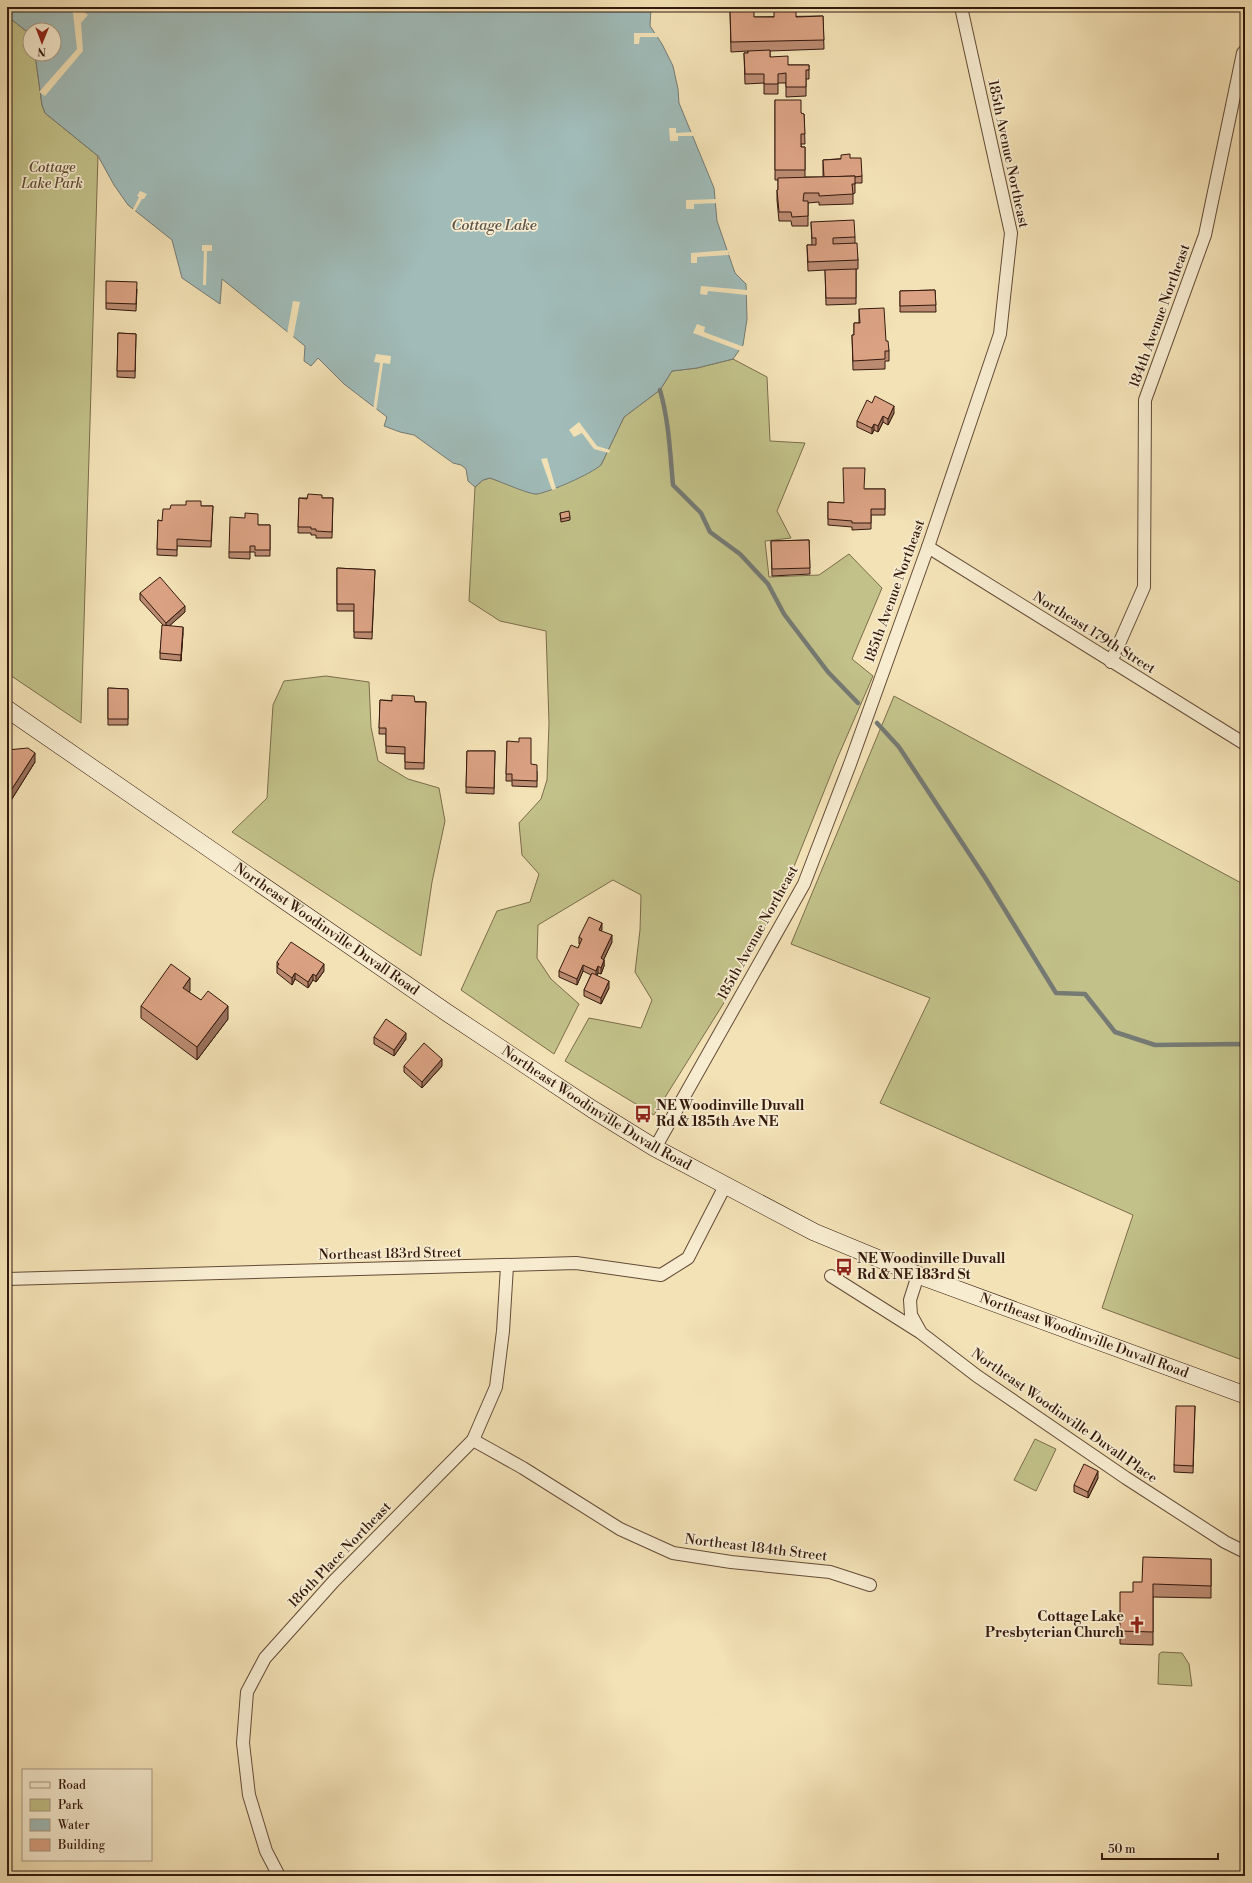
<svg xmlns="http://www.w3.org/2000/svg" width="1252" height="1883" font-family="'Libre Bodoni',serif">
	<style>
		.green { fill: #c2c189; stroke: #7b6d4b }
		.water { fill: #a0bbb8; stroke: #757a74 }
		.pier { fill: #f3e2b6 }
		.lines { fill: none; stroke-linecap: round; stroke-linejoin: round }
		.stream { stroke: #757a74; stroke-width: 4.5 }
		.street-casing { stroke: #644b37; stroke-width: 14 }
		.secondary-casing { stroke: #34190d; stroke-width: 18 }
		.street { stroke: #f7ecd0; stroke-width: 12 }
		.secondary { stroke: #f7ecd0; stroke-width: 17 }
		.wall { fill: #bb8b71; stroke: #34190d }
		.shaded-wall { fill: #99715c; stroke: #34190d }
		.building { fill: #daa283; stroke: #34190d }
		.labels { text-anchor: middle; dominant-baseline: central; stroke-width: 3.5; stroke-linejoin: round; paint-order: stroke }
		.street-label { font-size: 14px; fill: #34190d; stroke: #f7ecd0 }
		.park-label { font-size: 14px; font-style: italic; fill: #5f4b32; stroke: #f7ecd0 }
		.poi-label { font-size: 14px; font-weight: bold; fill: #34190d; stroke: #f7ecd0; text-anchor: start }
		.water-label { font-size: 15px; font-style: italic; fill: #5a5249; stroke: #f7ecd0 }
	</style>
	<rect width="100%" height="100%" fill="#f3e2b6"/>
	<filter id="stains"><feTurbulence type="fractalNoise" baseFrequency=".005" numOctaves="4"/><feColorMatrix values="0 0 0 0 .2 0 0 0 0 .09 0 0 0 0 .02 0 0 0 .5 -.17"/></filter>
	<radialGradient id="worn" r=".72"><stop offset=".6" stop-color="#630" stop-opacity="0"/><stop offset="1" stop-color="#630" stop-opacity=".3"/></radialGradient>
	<!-- green -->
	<g class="green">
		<path d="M7,16l23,18v20h5l7,51 3,8 53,43 -17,567 -74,-50z"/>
		<path d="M733,359l34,18 3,64 35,2 -28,68 14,27 -26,3 4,36 50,-2 30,-21 33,34 -30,71 21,17 -36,83 -50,125 -57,109 -76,122 -89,-54 24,-43 52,10 11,-28 -17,-28 5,-42 1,-35 -28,-15 -75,45 -1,33 14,21 28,25 -25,50 -93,-64 36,-79 33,-9 9,-28 -17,-19 -3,-32 22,-24 6,-19 2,-57 -3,-92 -46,-10 -31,-20 6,-114 8,-7 7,-2 46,16 65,-29 23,-48 36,-27 12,-19 25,-3z"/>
		<path d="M326,676l43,6 2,45 7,34 30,18 31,9 6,33 -13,61 -11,74 -189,-124 35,-34 6,-93 11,-24z"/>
		<path d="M894,696l351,189v476l-143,-53 31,-93 -253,-112 50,-105 -139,-54z"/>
		<path d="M1035,1439l21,10 -20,42 -22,-11z"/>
		<path d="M1162,1652l20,1 7,11 3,22 -34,-2 1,-30z"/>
	</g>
	<!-- water -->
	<path class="water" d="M7,7h644l-1,19 12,18 11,22 5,23 1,14 35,85 3,33 18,52 11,11 1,35 -4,26 -10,14 -36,9 -25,3 -12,19 -36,27 -23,48c-10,9 -51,27 -64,29 -7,1 -38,-13 -47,-16l-7,2 -8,7 -7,-6 -2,-12 -5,-4 -8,-2 -39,-28 -14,-3 -16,-6 3,-9 -43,-33 -26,-26 -7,8 -7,-5 1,-15 -83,-67 -2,25 -38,-26 -10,-38 -44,-35 -14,-20 -16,-29 -53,-43 -3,-8 -7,-51h19v-24h-24v4l-23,-18z"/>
	<!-- pier -->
	<g class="pier">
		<path d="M67,7h11l10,8 -7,8 2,28 -38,45 -6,-4 38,-43 -4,-36z"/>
		<path d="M634,33h23l2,4h-19l-1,7h-5z"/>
		<path d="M669,128h7v5l17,-1 2,4h-17v5h-8z"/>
		<path d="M140,191l7,3 -3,5h-2l-8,14 -2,-2 7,-14 -2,-1z"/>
		<path d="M718,199l1,4 -25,1v5h-8v-9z"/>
		<path d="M202,245h10v6h-5l-1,34h-3l1,-34h-2z"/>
		<path d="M728,250l1,5 -32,2v6h-6v-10z"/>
		<path d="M701,286l46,4v5l-39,-4 -1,4 -7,-1z"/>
		<path d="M293,301l7,1 -7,36 -6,-4z"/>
		<path d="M697,324l8,3 -1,5 40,15 -3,4 -48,-18z"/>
		<path d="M376,354l15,2 -1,8 -7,-1 -7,49 -3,-2 7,-47 -6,-1z"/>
		<path d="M579,422l18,24 13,4 -1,3 -15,-4 -12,-16 -8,4 -5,-7z"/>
		<path d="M547,458l9,31 -4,1 -11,-31z"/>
	</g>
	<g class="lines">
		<!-- stream -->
		<g class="stream">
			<path d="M660,390c9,32 10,62 13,95l28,28 9,19 30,22 28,30 16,30 44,58 30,31"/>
			<path d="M877,723l22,24 87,132 70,114 29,1 30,38 40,13 88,-1 2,2"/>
		</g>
		<!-- street casing -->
		<g class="street-casing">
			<g id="street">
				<path d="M928,547l317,197"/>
				<path d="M1111,662l33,-75 1,-187 60,-165 38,-182 2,-2"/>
				<path d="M655,1148l149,-264 46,-120 78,-217 72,-213 11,-101 -50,-226"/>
				<path d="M918,1275l-8,25 1,15 10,18 56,43 149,102 99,64 20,10"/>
				<path d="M831,1276l87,55"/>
				<path d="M7,1279l569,-16 85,12 27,-17 37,-72"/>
				<path d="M473,1440l50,28 97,61 53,24 58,9 99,10 40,13"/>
				<path d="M279,1876l-13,-25 -17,-56 -6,-52 4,-51 18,-34 69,-77 139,-141 23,-53 7,-56 4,-65"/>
			</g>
		</g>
		<!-- secondary casing -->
		<g class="secondary-casing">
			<g id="secondary">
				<path id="s1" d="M7,709l439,303 146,97 63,39 159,84 104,43 327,120"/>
			</g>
		</g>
		<!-- street -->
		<use href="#street" class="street"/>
		<!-- secondary -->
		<use href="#secondary" class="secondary"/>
	</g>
	<!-- wall -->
	<g class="wall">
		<path d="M722,7h29v2l-17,1 20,7 69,-1 1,33 -54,2v6l18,8h21v14h-3v17l-20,1v-14h-8v11h-14v-11l-19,1 -1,-31h4v-2l-17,1 -1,-42h-8z"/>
		<path d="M775,100l26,13 3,1 1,30h-4v3h4v30h18v-17l27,-2 12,18v7h-7v10l-2,1v10l-34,1v-3l-11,1v23h-16l-1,-5h-12l-2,-21v-10h1v-10h-3z"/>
		<path d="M811,222l44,15v6l3,17v9h-2v35l-30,1 -1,-35 -17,1 -1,-26h5z"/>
		<path d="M137,289l-1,22 -30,-2v-6z"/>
		<path d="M935,290l1,22h-36v-21z"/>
		<path d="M859,309l27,32 3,10v10h-4v8l-32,1 -1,-35h2v-12h5z"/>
		<path d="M118,333l18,1 -1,44 -18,-1z"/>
		<path d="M894,413l-6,12 -5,-3 -5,10 -4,-2 -2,4 -15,-7v-6z"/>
		<path d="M865,489h20v26h-14v14l-19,1v-3l-24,-2v-23l16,1z"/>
		<path d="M299,498h34l-1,40h-16v-3h-5v-2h-13z"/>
		<path d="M201,506h12l-2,41 -34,-1v10l-20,-1 1,-35 4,1 8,-12z"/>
		<path d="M560,513l10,4v3l-9,2z"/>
		<path d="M258,525h12v31h-15v-4h-5v7l-21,-1v-6z"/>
		<path d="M809,540l1,34 -38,2 -1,-35z"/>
		<path d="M337,568l38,2 -3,69 -18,-1v-27h-17z"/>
		<path d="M140,593l45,19 -16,14 14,7 -2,28 -21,-2v-6l3,-28 -23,-25z"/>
		<path d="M108,688l20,1v36h-20z"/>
		<path d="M380,700l46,2 -2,67h-19v-15l-19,-1v-19h-7z"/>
		<path d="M507,741l30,30v16l-25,-1v-5h-6z"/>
		<path d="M7,750l28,12 -25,40 -3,-2z"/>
		<path d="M467,751h28l-1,43 -28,-1z"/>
		<path d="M602,929l-1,2 11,11 -8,17v7l-3,8 -3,-1 -1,3 12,12 -8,16 -17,-8v-6l7,-15 -8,-4 -6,14 -18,-8v-6l19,-23 2,-4h-1v-7z"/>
		<path d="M277,962l47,9 -8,11 -3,-2 -5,8 -13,-9 -3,6 -15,-12z"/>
		<path d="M190,991l-1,1 39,27 -31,41 -56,-42v-12z"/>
		<path d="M374,1037l32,2 -12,17 -20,-12z"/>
		<path d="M404,1066h38l-20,22 -18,-16z"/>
		<path d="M1195,1406l-2,67 -19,-1v-7z"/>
		<path d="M1098,1478l-10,20 -14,-6v-7z"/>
		<path d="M1211,1559v39l-58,-1v48l-33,-1v-13l13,-39 9,-10z"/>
	</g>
	<!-- shaded-wall -->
	<g class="shaded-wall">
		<path d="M894,406v7l-6,12v-6z"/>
		<path d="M883,416v6l-5,10v-6z"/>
		<path d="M874,424v6l-2,4v-6z"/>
		<path d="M185,606v6l-19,17v-6z"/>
		<path d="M183,627v6l-2,28v-6z"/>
		<path d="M35,753v9l-25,40v-10z"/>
		<path d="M602,923v6l-3,8v-7z"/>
		<path d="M612,935v7l-11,23v-7z"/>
		<path d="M604,960v6l-3,8v-6z"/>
		<path d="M324,964v7l-8,11v-6z"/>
		<path d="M583,965v6l-6,14v-6z"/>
		<path d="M598,966v7l-2,4v-6z"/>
		<path d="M295,973v6l-3,6v-7z"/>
		<path d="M313,974v6l-5,8v-6z"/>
		<path d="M190,978v13l-7,9v-12z"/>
		<path d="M609,981v7l-8,16v-6z"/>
		<path d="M228,1006v13l-31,41v-13z"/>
		<path d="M406,1033v6l-12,17v-6z"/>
		<path d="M442,1059v7l-20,22v-6z"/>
		<path d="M1098,1471v7l-10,20v-6z"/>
	</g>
	<!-- building -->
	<g class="building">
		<path d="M796,8v9l27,-1 1,24 -93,2 -1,-32 24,-1v8h20v-8z"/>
		<path d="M770,50v7l18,-1v9h21v5h-3v17h-20v-14l-8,1v10h-14v-10h-19l-1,-21h4v-2z"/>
		<path d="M775,100h26v13l3,1 1,20h-4v13h4v23h-30z"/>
		<path d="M850,154v4h11l1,18 -7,1v-1l-31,1 -1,-17 18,-1v-4z"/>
		<path d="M855,176v8h-3l1,10 -34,2v-3h-15l-1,8h5v15l-16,1 -1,-5h-12l-2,-22h1v-12z"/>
		<path d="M854,220l1,17 -22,1v6l24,-1 1,17 -50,2 -1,-17h9v-7h-4l-1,-16z"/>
		<path d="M856,269v29h-30l-1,-28z"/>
		<path d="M106,281l31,1 -1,22 -30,-1z"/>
		<path d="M935,290l1,15 -36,1v-15z"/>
		<path d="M884,308l2,33h2l1,10h-4v8l-32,2 -1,-26h2v-12h6l-1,-14z"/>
		<path d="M118,333l18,1 -1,37h-18z"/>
		<path d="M875,396l19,10 -6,13 -5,-3 -5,10 -4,-2 -2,4 -15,-7 10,-21 5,3z"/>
		<path d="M843,468h22l-1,21h21v20h-14v14h-19v-2l-24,-2v-17l16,1z"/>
		<path d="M308,494l14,1v3h11l-1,34 -16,-1v-2h-5v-2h-13l1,-29 8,1z"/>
		<path d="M186,501h15v5h12l-2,35 -34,-2v11l-20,-1 1,-29 4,1 1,-12h7l1,-4h15z"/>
		<path d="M569,511l1,6 -9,2 -1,-6z"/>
		<path d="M245,513l13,1v11h12v25h-15v-4h-5v6h-21l1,-35 15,1z"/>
		<path d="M809,540l1,28 -38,1 -1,-28z"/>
		<path d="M337,568l38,2 -3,62h-18v-28h-17z"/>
		<path d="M160,577l25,29 -19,17 -26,-30z"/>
		<path d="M162,625l21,2 -2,28 -21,-2z"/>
		<path d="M108,688l20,1v30h-20z"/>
		<path d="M392,695l22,1 1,6h11l-2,61 -19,-1v-15l-19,-1v-18h-7l1,-28 12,1z"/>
		<path d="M519,738h12v26l6,1v16l-25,-1v-6h-6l1,-33 12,1z"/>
		<path d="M28,748l7,5 -25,39 -3,-2v-40z"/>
		<path d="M467,751h28l-1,37 -28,-1z"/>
		<path d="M589,917l13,6 -3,7 13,5 -11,23 3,2 -3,8 -3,-2 -2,5 -13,-6 -6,14 -18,-8 12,-26 7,3 4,-9 -3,-2z"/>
		<path d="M291,942l33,22 -8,12 -3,-2 -5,8 -13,-9 -3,5 -15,-11 2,-3 -2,-2z"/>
		<path d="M171,964l19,14 -7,10 18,12 7,-9 20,15 -31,41 -56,-41z"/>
		<path d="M592,973l17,8 -8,17 -17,-8z"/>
		<path d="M386,1019l20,14 -12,17 -20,-13z"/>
		<path d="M424,1043l18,16 -20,23 -18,-16z"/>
		<path d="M1176,1406h19l-2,60 -19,-1z"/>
		<path d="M1084,1464l14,7 -10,21 -14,-7z"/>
		<path d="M1143,1557l68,2v27l-58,-2v48l-33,-1v-39h13v-10h9z"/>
	</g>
	<!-- icons -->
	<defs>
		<g id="bus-bare" transform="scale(1.38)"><path d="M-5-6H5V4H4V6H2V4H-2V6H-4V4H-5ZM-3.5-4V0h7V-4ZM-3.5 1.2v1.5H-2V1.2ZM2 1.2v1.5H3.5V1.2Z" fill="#8f2418" stroke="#f7ecd0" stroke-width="2.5" paint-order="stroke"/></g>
		<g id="church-bare" transform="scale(1.38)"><path d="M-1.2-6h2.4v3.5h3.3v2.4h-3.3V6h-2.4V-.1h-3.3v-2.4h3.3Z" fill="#8f2418" stroke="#f7ecd0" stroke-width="2.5" paint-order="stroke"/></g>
	</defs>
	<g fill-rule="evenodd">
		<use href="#bus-bare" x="643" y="1114"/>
		<use href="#bus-bare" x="844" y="1267"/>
		<use href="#church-bare" x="1137" y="1625"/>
	</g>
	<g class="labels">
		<!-- street labels -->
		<g class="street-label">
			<text transform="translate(1008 154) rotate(78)">185th Avenue Northeast</text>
			<text transform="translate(1160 316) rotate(-70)">184th Avenue Northeast</text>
			<text transform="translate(895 591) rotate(-70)">185th Avenue Northeast</text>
			<text transform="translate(1094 633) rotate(32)">Northeast 179th Street</text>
			<text stroke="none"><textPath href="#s1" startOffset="388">Northeast Woodinville Duvall Road</textPath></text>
			<text transform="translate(758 933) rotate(-61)">185th Avenue Northeast</text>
			<text stroke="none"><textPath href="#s1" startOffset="712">Northeast Woodinville Duvall Road</textPath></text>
			<text transform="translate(390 1254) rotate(-1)">Northeast 183rd Street</text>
			<text stroke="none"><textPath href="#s1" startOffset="1252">Northeast Woodinville Duvall Road</textPath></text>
			<text transform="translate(1064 1416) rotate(35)">Northeast Woodinville Duvall Place</text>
			<text transform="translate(756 1548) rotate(7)">Northeast 184th Street</text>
			<text transform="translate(340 1555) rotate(-46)">186th Place Northeast</text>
		</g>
		<!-- park labels -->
		<g class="park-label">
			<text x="52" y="168">Cottage<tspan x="52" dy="16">Lake Park</tspan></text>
		</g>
		<!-- poi labels -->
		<g class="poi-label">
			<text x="656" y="1106">NE Woodinville Duvall<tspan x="656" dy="16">Rd &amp; 185th Ave NE</tspan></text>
			<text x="857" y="1259">NE Woodinville Duvall<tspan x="857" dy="16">Rd &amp; NE 183rd St</tspan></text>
			<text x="1124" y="1617" text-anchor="end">Cottage Lake<tspan x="1124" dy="16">Presbyterian Church</tspan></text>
		</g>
		<!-- water labels -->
		<g class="water-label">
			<text x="494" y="225">Cottage Lake</text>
		</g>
	</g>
	<!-- margin -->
	<rect width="1252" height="1883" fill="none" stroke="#f3e2b6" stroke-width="24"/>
	<rect x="8" y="8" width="1236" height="1867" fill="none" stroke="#34190d" stroke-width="2"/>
	<rect x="12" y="12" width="1228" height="1859" fill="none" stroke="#34190d"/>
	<!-- legend -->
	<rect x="22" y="1769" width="130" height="92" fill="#f7ecd0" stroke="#a99882"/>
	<rect x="30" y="1782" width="20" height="6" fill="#f7ecd0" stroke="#a99882"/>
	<text x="58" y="1789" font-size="12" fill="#34190d">Road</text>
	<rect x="30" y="1799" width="20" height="12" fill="#c2c189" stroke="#a99882"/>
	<text x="58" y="1809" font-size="12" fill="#34190d">Park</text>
	<rect x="30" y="1819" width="20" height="12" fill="#a0bbb8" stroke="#a99882"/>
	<text x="58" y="1829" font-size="12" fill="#34190d">Water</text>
	<rect x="30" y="1839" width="20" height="12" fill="#daa283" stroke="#a99882"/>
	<text x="58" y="1849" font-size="12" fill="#34190d">Building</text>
	<!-- north arrow -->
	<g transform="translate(42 42) rotate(181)"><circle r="19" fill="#f7ecd0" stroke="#a99882"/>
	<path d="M0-3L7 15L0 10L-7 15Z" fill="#8f2418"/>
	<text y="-6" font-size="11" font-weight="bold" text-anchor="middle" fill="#34190d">N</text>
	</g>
	<!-- scale -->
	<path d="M1102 1853v6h116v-6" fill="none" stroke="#34190d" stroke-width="2"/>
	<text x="1108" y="1853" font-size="12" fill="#34190d" stroke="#f7ecd0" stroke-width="3" paint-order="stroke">50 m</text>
	<rect width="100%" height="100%" filter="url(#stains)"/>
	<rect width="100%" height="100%" fill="url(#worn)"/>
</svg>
